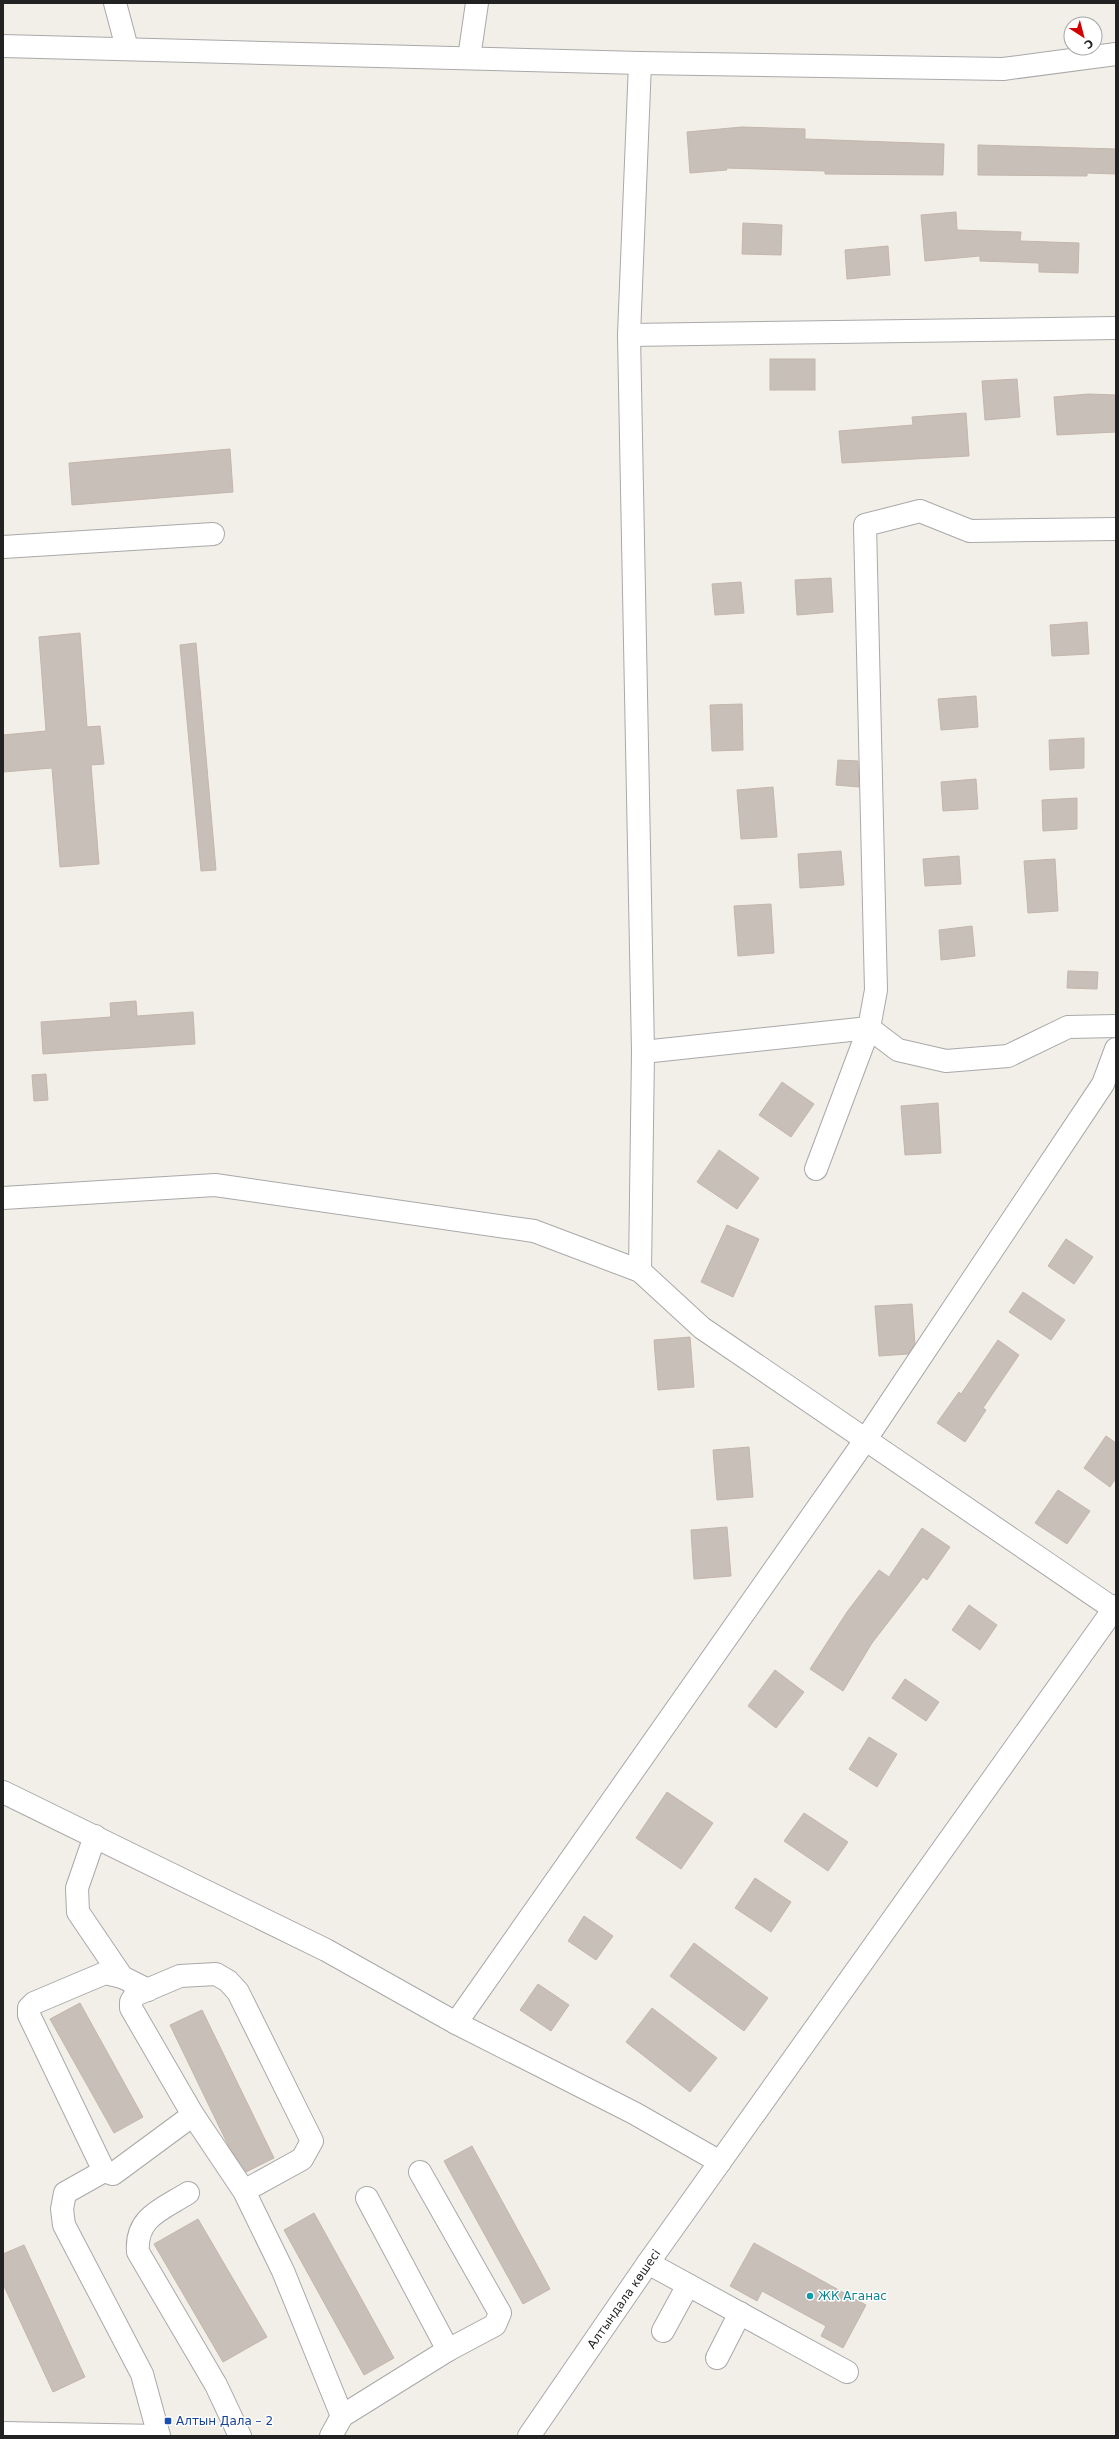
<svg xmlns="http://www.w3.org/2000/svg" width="1119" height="2439" font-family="'DejaVu Sans',sans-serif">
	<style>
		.building { fill: #c7bfb8; stroke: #c4b6ab }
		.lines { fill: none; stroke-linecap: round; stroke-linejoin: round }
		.minor-casing { stroke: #a9a9a9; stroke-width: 24 }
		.minor { stroke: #fff; stroke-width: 22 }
		.culture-dot { fill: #0f9aa8; stroke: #fff; stroke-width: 1.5 }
		.transit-dot { fill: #1a4fb4; stroke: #fff; stroke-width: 1.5 }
		.labels { text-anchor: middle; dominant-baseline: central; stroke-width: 3; stroke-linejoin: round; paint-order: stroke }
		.culture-label { font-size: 12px; fill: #0d838f; stroke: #fff; text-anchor: start }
		.street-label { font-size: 12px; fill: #222; stroke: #fff }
		.transit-label { font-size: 12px; fill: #164399; stroke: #fff; text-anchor: start }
	</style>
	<rect width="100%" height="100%" fill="#f2efe9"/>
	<!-- building -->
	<g class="building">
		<path d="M742,127l63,2v10l139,5 -1,31 -118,-1v-3l-99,-3 1,2 -37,3 -3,-41z"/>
		<path d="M978,145l138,4v25l-29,-1v3l-109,-1z"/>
		<path d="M956,212l1,18 64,2 -1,9 59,2 -1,30 -39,-1v-9l-59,-2v-5l-55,5 -4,-46z"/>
		<path d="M743,223l39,2 -1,30 -39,-1z"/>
		<path d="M888,246l2,29 -43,4 -2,-29z"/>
		<rect x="770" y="359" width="45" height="31"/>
		<path d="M1017,379l3,38 -35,3 -3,-39z"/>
		<path d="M1088,394l28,1v37l-59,3 -3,-38z"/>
		<path d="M966,413l3,43 -127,7 -3,-32 74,-6 -1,-8z"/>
		<path d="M230,449l3,43 -161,13 -3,-42z"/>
		<path d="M831,578l2,34 -36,3 -2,-35z"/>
		<path d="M741,582l3,31 -29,2 -3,-31z"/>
		<path d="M1087,622l2,32 -37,2 -2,-31z"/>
		<path d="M80,633l7,94 13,-1 4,38 -13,1 8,99 -39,3 -8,-99 -49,4v-37l43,-4 -7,-94z"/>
		<path d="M196,643l20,227 -15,1 -21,-226z"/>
		<path d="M976,696l2,31 -37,3 -3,-31z"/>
		<path d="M742,704l1,46 -31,1 -2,-46z"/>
		<path d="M1084,738v30l-34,2 -1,-30z"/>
		<path d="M838,760l20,1 1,26 -23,-2z"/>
		<path d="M976,779l2,30 -35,2 -2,-29z"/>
		<path d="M773,787l4,50 -36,2 -4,-49z"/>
		<path d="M1077,798v31l-34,2 -1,-31z"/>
		<path d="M841,851l3,34 -44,3 -2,-34z"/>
		<path d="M959,856l2,28 -36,2 -2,-27z"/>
		<path d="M1055,859l3,52 -30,2 -4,-52z"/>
		<path d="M771,904l3,49 -36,3 -4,-50z"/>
		<path d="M972,926l3,30 -34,4 -2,-30z"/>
		<path d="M1068,971l30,1 -1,17 -30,-1z"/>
		<path d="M136,1001l1,15 56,-4 2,32 -152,10 -2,-32 70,-5 -1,-14z"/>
		<path d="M46,1074l2,26 -14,1 -2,-26z"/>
		<path d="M782,1082l32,22 -23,33 -32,-22z"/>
		<path d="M938,1103l3,50 -36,2 -4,-49z"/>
		<path d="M719,1150l40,28 -22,31 -40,-27z"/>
		<path d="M727,1225l32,14 -26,58 -32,-15z"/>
		<path d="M1066,1239l27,18 -19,27 -26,-18z"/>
		<path d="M1023,1292l42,28 -14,20 -42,-28z"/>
		<path d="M912,1304l3,40 -7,10 -29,2 -4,-50z"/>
		<path d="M690,1337l4,50 -36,3 -4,-50z"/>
		<path d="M998,1340l21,15 -36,53 3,2 -21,32 -28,-19 22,-31 2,2z"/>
		<path d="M1106,1436l10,7v35l-6,9 -26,-19z"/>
		<path d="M749,1447l4,50 -36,3 -4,-50z"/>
		<path d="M1058,1490l32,21 -23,33 -32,-21z"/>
		<path d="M727,1527l4,49 -37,3 -3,-49z"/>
		<path d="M922,1528l28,19 -23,33 -4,-3 -51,66 -29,48 -33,-22 37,-57 32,-42 10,7z"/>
		<path d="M969,1605l28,20 -17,25 -28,-20z"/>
		<path d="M775,1670l29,22 -28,36 -28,-22z"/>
		<path d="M905,1679l34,23 -13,19 -34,-23z"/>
		<path d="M869,1737l28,17 -20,33 -28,-18z"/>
		<path d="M667,1792l46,31 -32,46 -45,-31z"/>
		<path d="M804,1813l44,29 -20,29 -44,-30z"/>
		<path d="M755,1878l36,24 -20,30 -36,-24z"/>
		<path d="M584,1916l29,20 -17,24 -28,-19z"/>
		<path d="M694,1943l74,55 -24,33 -74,-55z"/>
		<path d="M538,1984l31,21 -18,26 -31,-21z"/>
		<path d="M80,2003l63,114 -29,16 -64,-114z"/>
		<path d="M652,2008l65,50 -27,34 -64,-50z"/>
		<path d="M202,2010l72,148 -28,14 -17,-25 -59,-122z"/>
		<path d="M472,2146l78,143 -27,15 -79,-143z"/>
		<path d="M314,2213l80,145 -30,17 -80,-145z"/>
		<path d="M198,2219l69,118 -44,25 -69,-118z"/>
		<path d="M754,2243l112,62 -23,43 -22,-12 5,-10 -64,-35 -5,10 -27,-15z"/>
		<path d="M24,2245l61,132 -32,15 -50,-108v-30z"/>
	</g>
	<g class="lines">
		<!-- minor casing -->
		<g class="minor-casing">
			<g id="minor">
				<path d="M115,3l12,45"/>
				<path d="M3,46l637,17 363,6 113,-15"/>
				<path d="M469,58l8,-55"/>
				<path d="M629,335l487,-7"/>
				<path d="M3,547l210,-13"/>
				<path d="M643,1052l226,-24 29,22 48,11 62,-5 60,-29 48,-1"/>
				<path d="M816,1169l53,-141 7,-38 -11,-465 55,-14 50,20 146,-2"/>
				<path d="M3,1198l212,-13 319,46 106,40 62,57 412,281"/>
				<path d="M640,1271l3,-219 -14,-717 11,-272"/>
				<path d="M3,1792l323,158 130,73 178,90 86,49"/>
				<path d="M95,1836l-18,52 1,24 44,65"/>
				<path d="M148,1990l-26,-13 -17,-4 -71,30 -5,5v7l75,156 9,3 80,-59"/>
				<path d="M456,2023l410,-584 237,-355 13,-35"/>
				<path d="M104,2171l-39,22 -3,16 2,16 78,149 17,62"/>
				<path d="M244,2191l58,-32 10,-18 -74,-149 -10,-11 -12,-7 -36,2 -45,19 -4,7v6l62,107 51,76 39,80 59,145"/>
				<path d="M188,2193c-25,16 -53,24 -50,59l78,133 24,51"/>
				<path d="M367,2198l81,152"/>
				<path d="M648,2263l199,109"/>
				<path d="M663,2331l25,-46"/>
				<path d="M717,2358l23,-45"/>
				<path d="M3,2433l156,3"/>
				<path d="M331,2436l11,-20 106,-66 47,-25 5,-12 -80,-141"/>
				<path d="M529,2436l119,-173 468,-657"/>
			</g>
		</g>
		<!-- minor -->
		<use href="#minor" class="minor"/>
	</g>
	<!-- markers -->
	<circle class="culture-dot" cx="810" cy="2296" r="4"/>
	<rect class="transit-dot" x="164" y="2417" width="8" height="8" rx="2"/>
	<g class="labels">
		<!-- culture labels -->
		<g class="culture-label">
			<text x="818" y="2296">ЖК Аганас</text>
		</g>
		<!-- street labels -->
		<g class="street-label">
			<text transform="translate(624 2299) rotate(-55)">Алтындала көшесі</text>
		</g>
		<!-- transit labels -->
		<g class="transit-label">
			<text x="176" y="2421">Алтын Дала – 2</text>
		</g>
	</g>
	<!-- border -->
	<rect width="1119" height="2439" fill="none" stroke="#222222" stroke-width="8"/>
	<!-- north arrow -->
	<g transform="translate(1083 36) rotate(144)"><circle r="19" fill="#ffffff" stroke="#a7a7a7"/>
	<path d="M0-3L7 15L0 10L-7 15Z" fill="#d40000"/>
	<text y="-6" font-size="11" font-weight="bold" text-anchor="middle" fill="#222222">С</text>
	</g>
</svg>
